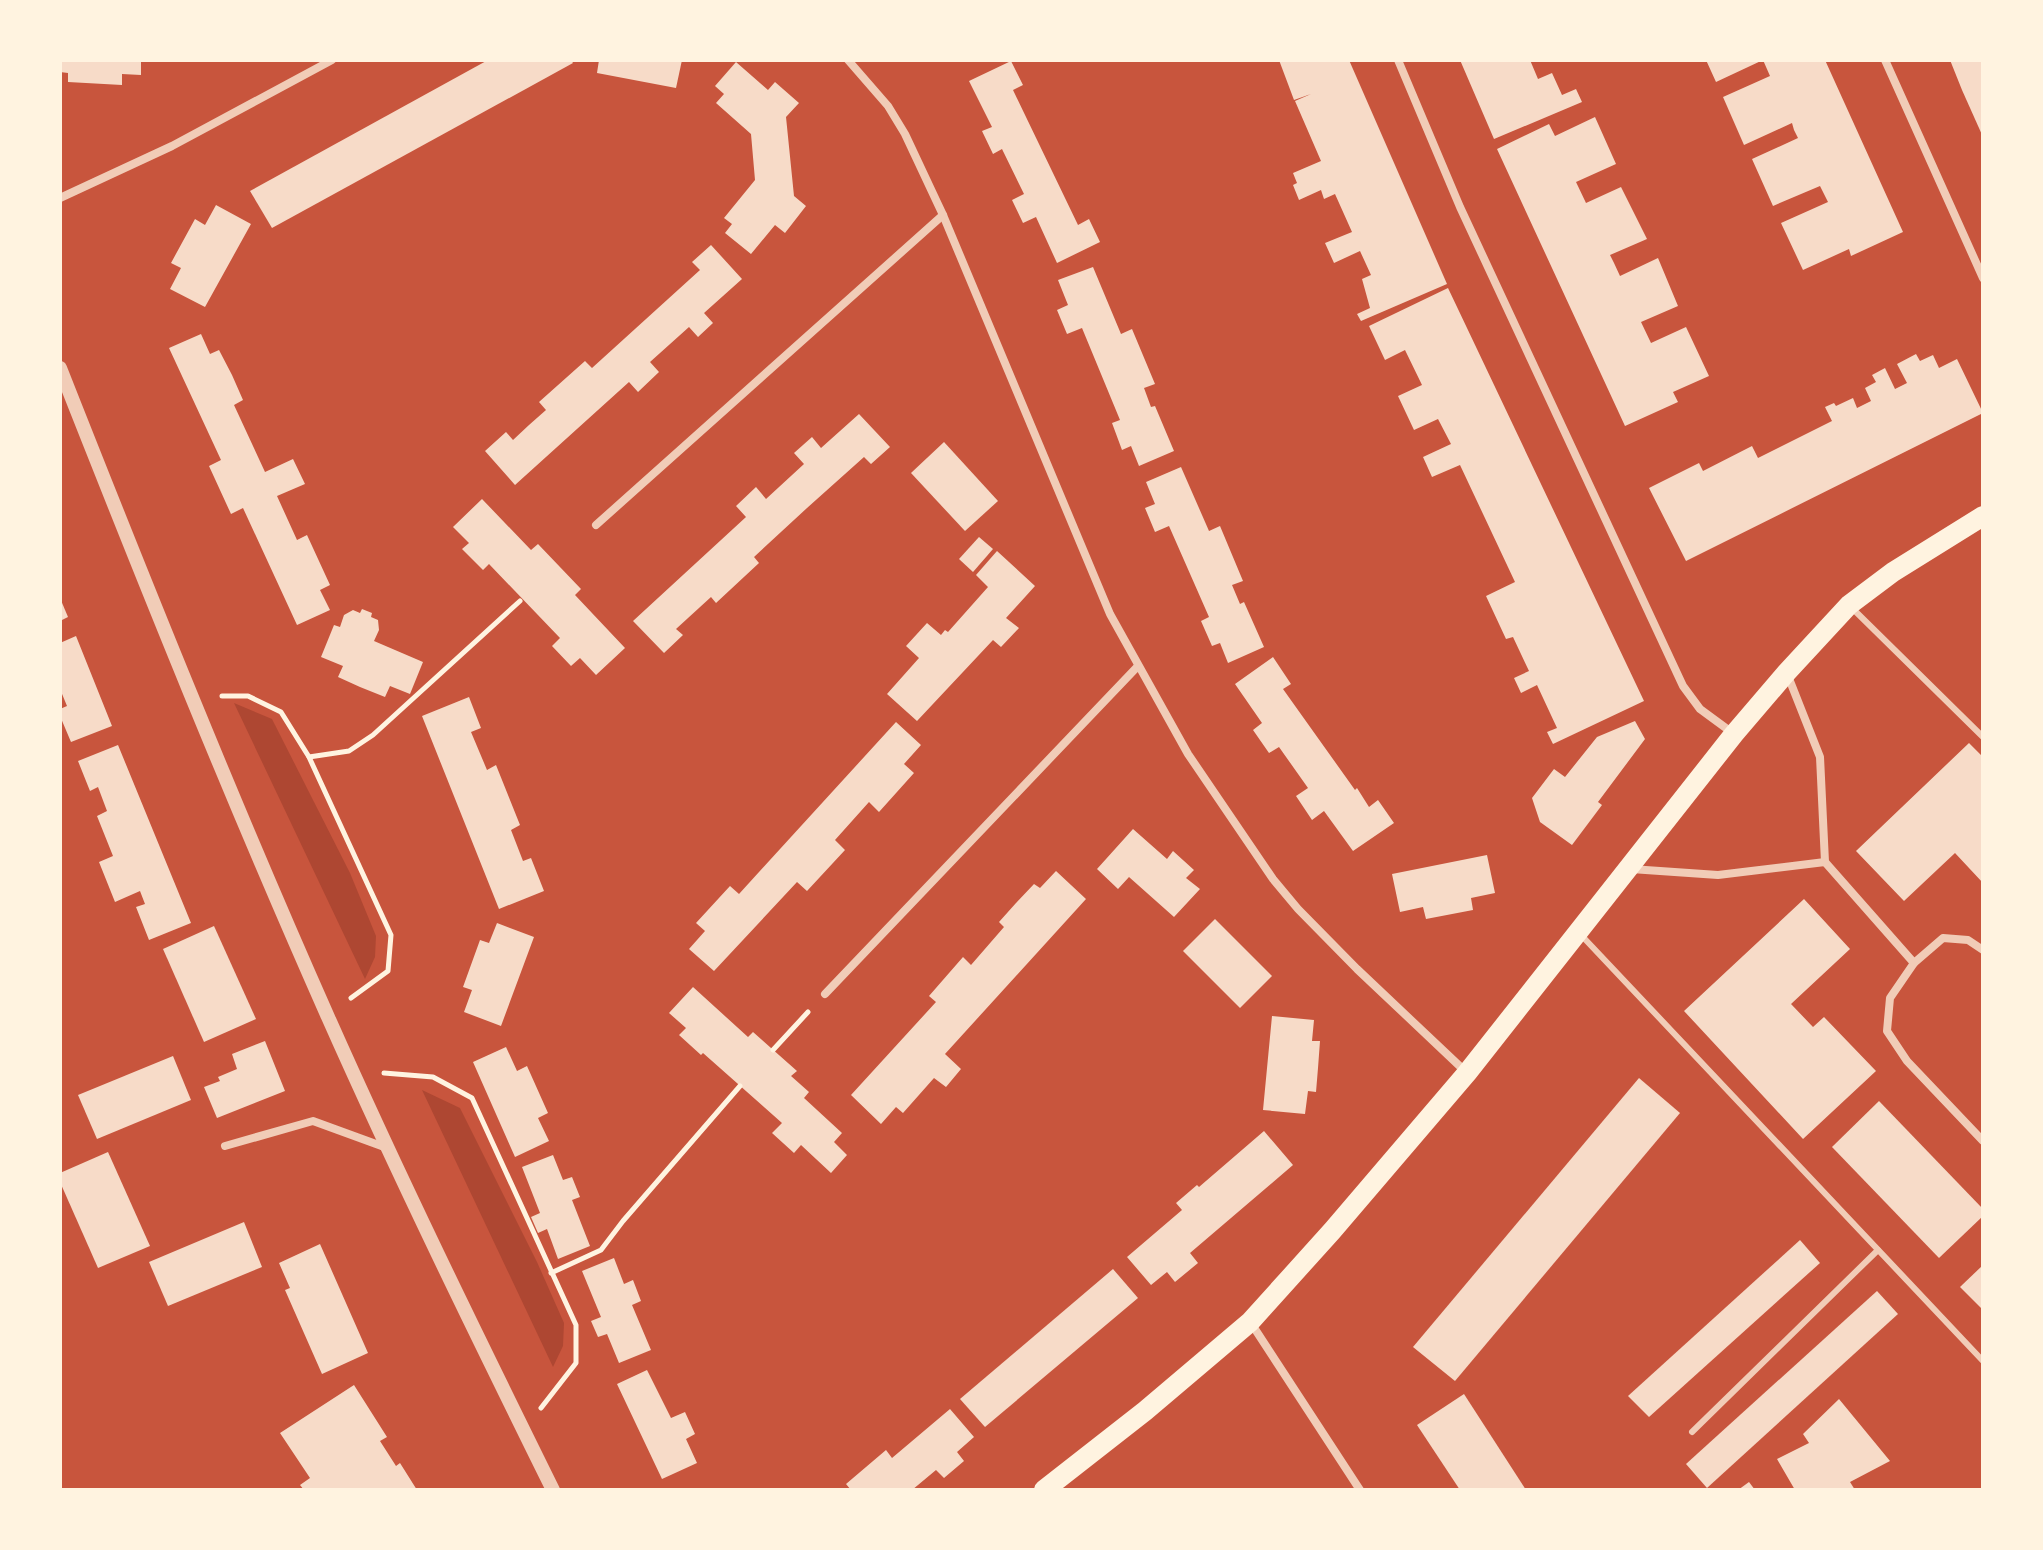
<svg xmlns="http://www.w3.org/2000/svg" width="2043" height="1550" font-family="Montserrat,sans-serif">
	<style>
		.green { fill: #ae4732 }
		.building { fill: #f7dbc8 }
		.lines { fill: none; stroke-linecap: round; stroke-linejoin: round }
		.path { stroke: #fff3e0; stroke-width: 5 }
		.service { stroke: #f1ccb7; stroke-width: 6 }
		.minor { stroke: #f1ccb7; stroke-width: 8 }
		.tertiary { stroke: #f1ccb7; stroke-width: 14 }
		.primary { stroke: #fff3e0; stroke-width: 20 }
	</style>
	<rect width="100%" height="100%" fill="#c8553d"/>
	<!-- green -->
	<g class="green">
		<path d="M234,703l38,16 78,154 26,63 -1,21 -10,22z"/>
		<path d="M422,1090l38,18 77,154 27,61 -1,23 -10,21z"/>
	</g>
	<!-- building -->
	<g class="building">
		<path d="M60,60h81v15l-19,-1v11l-54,-3v-9l-8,-1z"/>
		<path d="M488,60h83l2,3 -301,165 -22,-37z"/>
		<path d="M599,60h83l-6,28 -79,-15z"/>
		<path d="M1279,60h70l98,224 -86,37 -4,-7 13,-6 -8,-29 9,-4 -11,-24 -26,12 -9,-20 27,-11 -17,-38 -11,5 -3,-9 -22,10 -6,-15 4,-2 -4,-10 28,-12 -26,-60 16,-7 -17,6z"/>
		<path d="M1460,60h70l8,19 14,-6 10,22 14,-6 6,13 -88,37z"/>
		<path d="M1706,60h119l78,172 -52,24 -2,-7 -46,21 -22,-47 47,-21 -8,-16 -47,20 -21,-47 46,-21 -4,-8 -2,-7 -48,22 -21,-48 47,-21 -7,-16 -47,22z"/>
		<path d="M1950,60h33v77l-21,-47z"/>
		<path d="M1011,61l12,24 -10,5 65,135 11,-6 11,23 -43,21 -21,-46 -13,6 -11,-23 12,-6 -22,-45 -9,5 -11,-23 10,-4 -23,-46z"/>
		<path d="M736,62l32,28 7,-8 24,21 -13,14 8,79 12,10 -21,27 -10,-8 -24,29 -26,-21 7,-9 -8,-6 31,-38 -4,-46 -35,-31 8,-9 -9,-8z"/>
		<path d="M1595,117l21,47 -40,18 10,21 35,-16 26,52 -37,16 4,8 6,13 38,-18 20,48 -37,16 10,21 35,-16 23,49 -36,16 5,10 -53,24 -128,-277 52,-25 6,12z"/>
		<path d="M216,205l35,19 -46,83 -35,-18 11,-21 -10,-5 24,-44 10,6z"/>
		<path d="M711,245l31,34 -38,34 9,10 -15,14 -9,-10 -39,35 9,10 -21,20 -9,-10 -114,103 -30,-34 21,-19 7,8 16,-15 17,-15 -7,-8 46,-41 7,7 108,-98 -8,-8z"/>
		<path d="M1093,267l28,67 11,-5 23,55 -11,4 7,19 4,-1 19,45 -35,15 -8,-20 -9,4 -10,-27 8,-3 -38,-92 -15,6 -10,-24 11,-5 -10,-25z"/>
		<path d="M1448,288l196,413 -91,43 -6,-12 10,-4 -20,-43 -16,8 -7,-15 15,-7 -16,-34 -7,2 -20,-43 29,-14 -55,-117 -28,12 -9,-20 28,-13 -13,-25 -24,11 -16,-34 24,-11 -17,-35 -20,10 -16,-34z"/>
		<path d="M201,334l9,20 9,-4 13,25 11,25 -9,5 31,67 28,-13 12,25 -28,12 20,44 10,-5 23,50 -10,5 10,20 -33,15 -54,-117 -12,6 -22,-48 12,-6 -52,-112z"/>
		<path d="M1916,354l4,7 13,-6 6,13 18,-9 26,54 -297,148 -37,-73 50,-25 4,8 49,-25 6,12 74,-37 -7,-14 9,-4 2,3 17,-8 4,10 14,-7 -6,-13 11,-6 -4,-7 13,-7 10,21 12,-6 -10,-19z"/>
		<path d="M859,414l31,33 -19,17 -7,-7 -57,51 -53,49 5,6 -43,40 -5,-6 -35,32 7,6 -19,18 -31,-32 113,-104 -10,-11 20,-19 10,12 38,-35 -10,-11 18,-16 9,11z"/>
		<path d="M944,442l54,59 -33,30 -54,-58z"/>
		<path d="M1181,467l28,64 11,-5 23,55 -11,4 8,19 4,-2 20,45 -36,16 -8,-20 -8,3 -11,-25 8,-4 -40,-91 -14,6 -10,-24 10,-4 -9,-22z"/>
		<path d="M482,499l49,51 7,-6 43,45 -6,6 50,53 -29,27 -16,-17 -9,8 -19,-20 8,-8 -71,-74 -6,6 -21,-21 7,-6 -16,-16z"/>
		<path d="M979,537l14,12 -20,23 -14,-13z"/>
		<path d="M997,551l38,35 -29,32 13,10 -18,19 -8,-7 -76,81 -30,-27 32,-36 -13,-12 21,-23 14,12 4,-5 3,2 40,-45 -12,-12z"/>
		<path d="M60,598l8,19 -8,4z"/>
		<path d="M362,609l10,4 -1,4 7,3 1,10 -5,11 49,21 -13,32 -20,-8 -5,11 -25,-10 -22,-10 5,-11 -22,-9 13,-32 6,2 4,-12 9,-5 7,3z"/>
		<path d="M76,636l36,90 -41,16 -11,-26v-7l7,-3 -7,-17v-46z"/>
		<path d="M1273,657l18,27 -8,5 72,101 2,-2 12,19 9,-7 16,23 -41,28 -29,-40 -12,9 -16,-24 12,-8 -29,-41 -10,6 -16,-23 9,-7 -27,-39z"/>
		<path d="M469,697l12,31 -10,4 16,38 9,-5 24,60 -9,5 12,31 8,-3 13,33 -45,18 -77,-193z"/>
		<path d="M1635,721l10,18 -47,63 4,3 -30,40 -32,-23 -8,-24 22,-29 11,8 32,-40z"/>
		<path d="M896,722l25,23 -17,19 10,9 -35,39 -10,-10 -34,38 10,10 -38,41 -10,-9 -83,89 -25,-22 16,-18 -9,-8 34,-37 9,8z"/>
		<path d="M1969,743l14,14v126l-28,-30 -51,48 -48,-50z"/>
		<path d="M118,745l73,178 -42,17 -13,-33 9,-3 -5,-13 -25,11 -16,-40 14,-6 -16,-40 10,-5 -9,-24 -8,4 -12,-30z"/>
		<path d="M1133,829l34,30 6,-8 21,19 -8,8 14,11 -26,28 -45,-40 -11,12 -21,-20z"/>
		<path d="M1487,855l8,38 -24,5 2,12 -47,9 -3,-12 -23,5 -8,-38z"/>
		<path d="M1056,871l30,28 -141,155 16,15 -15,18 -12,-9 -31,35 -7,-6 -15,17 -30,-29 85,-93 -7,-6 34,-39 8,8 33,-38 -5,-5 17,-19 18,-19 6,4z"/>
		<path d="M1804,899l46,50 -59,55 22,23 11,-10 52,54 -73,68 -119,-128z"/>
		<path d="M1215,919l57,57 -32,32 -57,-57z"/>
		<path d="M497,923l37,14 -33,89 -37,-14 8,-22 -9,-3 17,-47 9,3z"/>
		<path d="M214,926l42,93 -52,23 -41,-93z"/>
		<path d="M693,987l55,50 5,-5 44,39 -6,5 18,16 -5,6 38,35 -8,9 13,13 -16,18 -30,-28 -7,8 -22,-20 10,-10 -79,-70 -2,2 -22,-20 7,-7 -17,-15z"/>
		<path d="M1272,1016l42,4 -2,21h8l-2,27 -2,24 -8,-1 -3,23 -42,-4z"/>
		<path d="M265,1041l20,50 -68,27 -13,-31 16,-6 -2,-4 19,-8 -5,-15z"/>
		<path d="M506,1047l11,24 10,-5 21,47 -10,5 11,23 -34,16 -42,-95z"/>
		<path d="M173,1056l18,44 -94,39 -19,-44z"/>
		<path d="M1639,1078l41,35 -225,268 -42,-34z"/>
		<path d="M1879,1101l104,108v7l-44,42 -107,-111z"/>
		<path d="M1264,1131l29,34 -103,88 8,10 -23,19 -8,-10 -16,13 -24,-28 55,-47 -6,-7 21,-18 2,2z"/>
		<path d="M108,1152l42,94 -52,22 -38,-86v-9z"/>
		<path d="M553,1155l10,25 9,-3 8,20 -8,3 18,46 -32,13 -11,-30 -9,4 -7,-16 9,-4 -18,-46z"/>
		<path d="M244,1222l18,45 -94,39 -19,-44z"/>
		<path d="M1800,1240l20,23 -171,154 -21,-21z"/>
		<path d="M320,1244l48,109 -46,21 -37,-84 5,-2 -11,-25z"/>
		<path d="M614,1258l10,26 9,-4 8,21 -9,4 19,45 -32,13 -12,-29 -9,3 -7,-16 10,-4 -19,-46z"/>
		<path d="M1983,1265v45l-23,-23z"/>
		<path d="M1113,1269l25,29 -153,129 -25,-28z"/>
		<path d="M1877,1291l21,23 -191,174 -21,-24z"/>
		<path d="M647,1370l24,48 14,-6 10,22 -9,5 11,24 -35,16 -45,-95z"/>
		<path d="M354,1385l33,52 -7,4 16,25 4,-3 17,27h-113l-4,-5 10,-7 -30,-45z"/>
		<path d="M1464,1394l62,96h-66l-43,-65z"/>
		<path d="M1839,1399l51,62 -40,21 5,8h-60l-18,-31 32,-16 -6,-9z"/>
		<path d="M950,1409l24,28 -17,15 7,9 -20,17 -8,-8 -24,20h-61l-5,-6 40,-34 6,8z"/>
		<path d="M1749,1482l6,8h-17z"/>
	</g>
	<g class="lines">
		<!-- path -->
		<g class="path">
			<path d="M222,696h26l33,16 28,45 82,178 -3,36 -37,27"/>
			<path d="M309,757l40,-6 24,-16 147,-134"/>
			<path d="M773,1050l35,-38"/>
			<path d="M384,1073l49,4 39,21 104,227v38l-35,45"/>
			<path d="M551,1273l50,-23 22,-29 117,-135"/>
		</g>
		<!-- service -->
		<g class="service">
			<path d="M1852,608l131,129"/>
			<path d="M1582,936l401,425"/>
			<path d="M1692,1432l186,-182"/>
		</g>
		<!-- minor -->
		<g class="minor">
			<path d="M848,60l40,46 17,28 38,81 167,399 78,140 85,125 25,30 59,60 110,104"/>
			<path d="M1398,60l62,147 223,479 17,23 34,25"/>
			<path d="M1885,60l98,218"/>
			<path d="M60,198l112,-52 160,-86"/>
			<path d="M596,525l347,-310"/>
			<path d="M1788,676l32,81 5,105 89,101"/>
			<path d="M1631,869l87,6 107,-13"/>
			<path d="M1983,950l-15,-10 -25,-2 -29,25 -24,35 -3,33 20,30 76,80"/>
			<path d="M825,994l313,-328"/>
			<path d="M225,1146l88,-25 74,27"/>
			<path d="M1251,1323l109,167"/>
		</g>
		<!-- tertiary -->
		<path class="tertiary" d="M60,368c86,218 173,435 268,649 71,160 148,317 225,473"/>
		<!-- primary -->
		<path class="primary" d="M1044,1490l101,-79 105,-89 82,-91 135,-158 267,-339 53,-62 62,-67 44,-33 90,-56"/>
	</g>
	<!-- border -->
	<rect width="2043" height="1550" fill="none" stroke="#fff3e0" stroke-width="124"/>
</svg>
